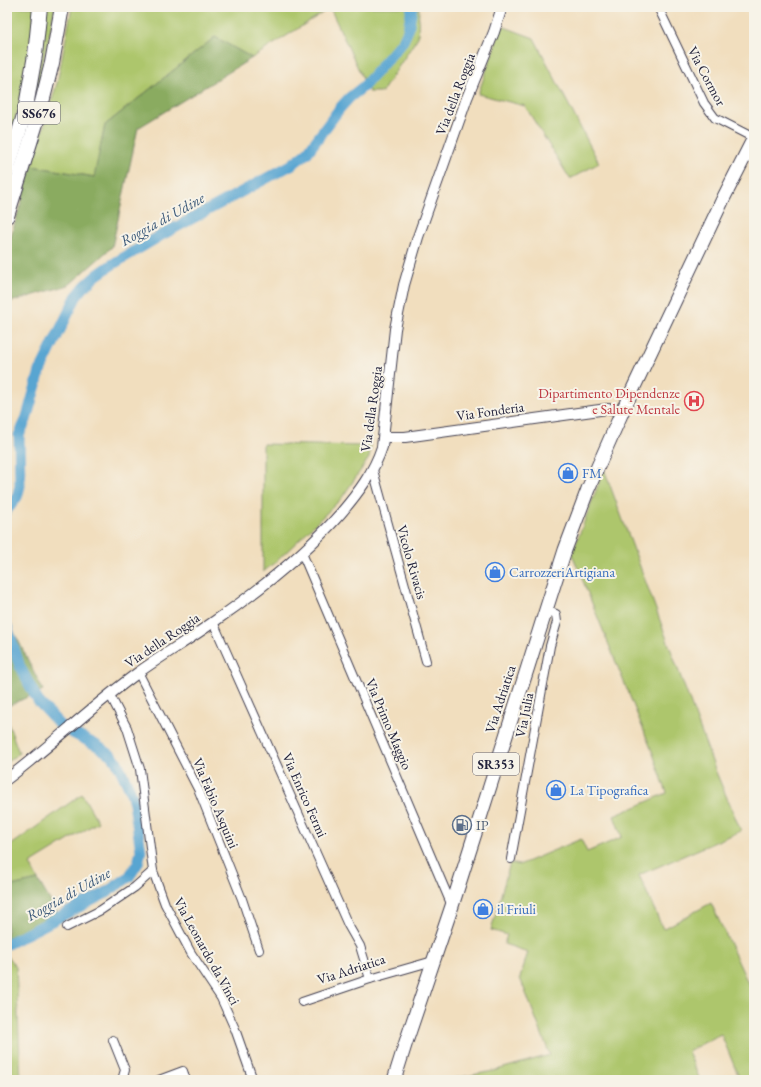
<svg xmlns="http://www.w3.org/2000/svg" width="761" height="1087" font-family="'EB Garamond',serif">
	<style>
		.green { fill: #adc66c; stroke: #687454 }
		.forest { fill: #8aab60; stroke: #56664e }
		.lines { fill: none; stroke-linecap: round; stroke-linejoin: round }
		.canal { stroke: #58a5d1; stroke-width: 11 }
		.minor-casing { stroke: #413e4f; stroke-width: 10 }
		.tertiary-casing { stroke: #413e4f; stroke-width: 12 }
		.primary-casing { stroke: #413e4f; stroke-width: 15 }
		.trunk-casing { stroke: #413e4f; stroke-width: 16 }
		.minor { stroke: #fff; stroke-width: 8 }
		.tertiary { stroke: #fff; stroke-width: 10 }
		.primary { stroke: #fff; stroke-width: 13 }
		.trunk { stroke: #fff; stroke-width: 14 }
		.labels { text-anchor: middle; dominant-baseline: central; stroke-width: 4; stroke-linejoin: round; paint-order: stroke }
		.shield { fill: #f7f3e8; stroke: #62616f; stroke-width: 1 }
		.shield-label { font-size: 13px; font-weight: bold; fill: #22223b }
		.street-label { font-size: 14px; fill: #22223b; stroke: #f7f3e8 }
		.health-label { font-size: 14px; fill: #be3a42; stroke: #f7f3e8; text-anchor: end }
		.shop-label { font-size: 14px; fill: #366cbe; stroke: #f7f3e8; text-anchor: start }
		.service-label { font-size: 14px; fill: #4e5e75; stroke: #f7f3e8; text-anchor: start }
		.water-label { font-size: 15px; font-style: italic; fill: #385677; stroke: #f7f3e8 }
	</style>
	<rect width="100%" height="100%" fill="#f7f3e8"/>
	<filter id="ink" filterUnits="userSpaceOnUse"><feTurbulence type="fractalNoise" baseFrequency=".025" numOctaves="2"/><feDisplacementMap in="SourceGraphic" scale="8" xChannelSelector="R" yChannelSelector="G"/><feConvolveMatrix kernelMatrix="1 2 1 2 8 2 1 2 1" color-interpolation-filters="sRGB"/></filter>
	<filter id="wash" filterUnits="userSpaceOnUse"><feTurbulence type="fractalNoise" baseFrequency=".012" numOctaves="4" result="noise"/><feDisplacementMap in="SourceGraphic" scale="16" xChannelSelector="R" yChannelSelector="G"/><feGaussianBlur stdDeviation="0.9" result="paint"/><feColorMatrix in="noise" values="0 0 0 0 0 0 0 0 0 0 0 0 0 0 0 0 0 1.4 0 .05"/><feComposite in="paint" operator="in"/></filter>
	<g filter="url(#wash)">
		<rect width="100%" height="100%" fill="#f1debe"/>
		<!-- green -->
		<g class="green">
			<path d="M7,7h28c-4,50 -15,97 -28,145z"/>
			<path d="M46,7h9c-9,47 -19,93 -33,138l19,-88z"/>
			<path d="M72,7h347l-1,30 -36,55h-13l-39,-84 -78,50 -37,-21 -110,88 -10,52 -63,-11 25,-83z"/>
			<path d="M502,26l32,12 65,125 -29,16 -45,-73 -47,-12z"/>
			<path d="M263,444l108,2 -2,12 -28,41 -63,61 -15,12z"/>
			<path d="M604,469l112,303 25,59 -102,44 24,54 48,-26 43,93v84h-14l-19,-46 -33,17 12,29h-254l47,-9 57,-16 -30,-77 8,-26 -24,-8 3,-9 -16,-5 19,-67 9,2 62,-26 6,13 35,-15 -8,-21 53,-23 -15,-42 -80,-197z"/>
			<path d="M7,720l12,33 -12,9z"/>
			<path d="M82,794l16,28 -68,42 8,16 -31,7v-39z"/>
			<path d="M7,956l9,11 5,113h-10l-4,-61z"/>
		</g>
		<!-- forest -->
		<g class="forest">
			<path d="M215,37l37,21 -114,70 -26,119 -43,38 -62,18v-54l25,-83 62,11 11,-52z"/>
			<path d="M7,618l36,72 -35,16 -1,-2z"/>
			<path d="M38,880l20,34 -51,24v-51z"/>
		</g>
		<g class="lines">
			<!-- canal -->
			<g class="canal">
				<path d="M7,510l10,-13 3,-11 -1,-51 7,-15 14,-49 36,-74 9,-11 12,-11 16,-11 47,-28 131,-71 16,-12 33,-45 9,-10 15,-12 39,-45 5,-11 4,-23"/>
				<path d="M7,626l13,41 18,34 25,27 33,17 15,10 6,7 13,28 4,13 7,48 -3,12 -9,14 -25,17 -97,50"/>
			</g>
		</g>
	</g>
	<g filter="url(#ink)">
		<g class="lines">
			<!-- minor casing -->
			<g class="minor-casing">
				<g id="minor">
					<path d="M658,7l46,96 11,15 39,20"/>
					<path d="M373,470l53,191"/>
					<path d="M302,553l150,353"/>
					<path d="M213,622l135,303 12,21 10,33"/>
					<path d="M138,672l61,119 43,108 17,51"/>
					<path d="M110,695l17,33 13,41 13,102 12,33 26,49 30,45 14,31 18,51"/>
					<path d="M511,859l39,-213 7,-24 -1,-8 -11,-4"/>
					<path d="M67,927l34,-17 34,-23 18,-16"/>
					<path d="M302,1002l68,-23 63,-18"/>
					<path d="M113,1040l12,30 -3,10"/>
					<path d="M159,1080l24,-9 3,9"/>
				</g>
			</g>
			<!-- tertiary casing -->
			<g class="tertiary-casing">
				<g id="tertiary">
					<path d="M384,437h21l202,-28 16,1"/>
					<path d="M7,779c45,-34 86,-74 132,-107 24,-17 49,-32 73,-49 45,-31 93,-69 129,-110 17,-20 33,-41 41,-66l13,-118 9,-44 14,-48 49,-139 27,-66 8,-25"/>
				</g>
			</g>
			<!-- primary casing -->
			<g class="primary-casing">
				<path id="primary" d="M394,1080l11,-35 47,-139 113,-356 23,-61 35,-79 101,-213 30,-59"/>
			</g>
			<!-- trunk casing -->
			<g class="trunk-casing">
				<g id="trunk">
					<path d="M7,171l18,-59 10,-57 5,-48"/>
					<path d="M7,216l32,-102 13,-51 10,-56"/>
				</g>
			</g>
			<!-- minor -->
			<use href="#minor" class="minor"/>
			<!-- tertiary -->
			<use href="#tertiary" class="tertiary"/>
			<!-- primary -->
			<use href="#primary" class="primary"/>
			<!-- trunk -->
			<use href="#trunk" class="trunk"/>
		</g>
	</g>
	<!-- icons -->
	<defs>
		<g id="hospital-ring" transform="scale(1)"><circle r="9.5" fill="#f7f3e8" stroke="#e0444e" stroke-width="1.5"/><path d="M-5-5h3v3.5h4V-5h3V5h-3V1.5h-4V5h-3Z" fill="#e0444e"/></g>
		<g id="shop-ring" transform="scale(1)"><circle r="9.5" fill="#f7f3e8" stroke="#3f7fe0" stroke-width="1.5"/><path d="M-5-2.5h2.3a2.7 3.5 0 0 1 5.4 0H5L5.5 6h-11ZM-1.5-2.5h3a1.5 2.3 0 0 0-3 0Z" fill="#3f7fe0"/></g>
		<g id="fuel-ring" transform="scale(1)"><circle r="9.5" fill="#f7f3e8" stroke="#5c6f8a" stroke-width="1.5"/><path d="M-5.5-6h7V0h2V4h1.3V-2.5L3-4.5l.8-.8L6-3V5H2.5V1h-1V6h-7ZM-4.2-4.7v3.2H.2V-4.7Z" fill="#5c6f8a"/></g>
	</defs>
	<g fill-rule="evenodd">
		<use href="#hospital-ring" x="694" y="401"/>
		<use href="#shop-ring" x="568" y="473"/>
		<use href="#shop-ring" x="495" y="572"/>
		<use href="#shop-ring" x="556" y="790"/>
		<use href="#fuel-ring" x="462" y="825"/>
		<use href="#shop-ring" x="483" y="909"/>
	</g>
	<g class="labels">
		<!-- shield labels -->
		<g class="shield">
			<rect x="18" y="102" width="42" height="22" rx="3"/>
			<rect x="473" y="753" width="46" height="22" rx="3"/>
		</g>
		<g class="shield-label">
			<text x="39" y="113">SS676</text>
			<text x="496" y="764">SR353</text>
		</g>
		<!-- street labels -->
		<g class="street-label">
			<text transform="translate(707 76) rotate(62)">Via Cormor</text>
			<text transform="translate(455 94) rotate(-69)">Via della Roggia</text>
			<text transform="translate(371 409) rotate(-82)">Via della Roggia</text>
			<text transform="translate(490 411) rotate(-8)">Via Fonderia</text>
			<text transform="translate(412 562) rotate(74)">Vicolo Rivacis</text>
			<text transform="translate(162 640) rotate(-34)">Via della Roggia</text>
			<text transform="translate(500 699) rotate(-72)">Via Adriatica</text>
			<text transform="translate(524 715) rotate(-79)">Via Julia</text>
			<text transform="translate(389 724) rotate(67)">Via Primo Maggio</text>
			<text transform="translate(305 795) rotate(66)">Via Enrico Fermi</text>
			<text transform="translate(216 803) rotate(67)">Via Fabio Asquini</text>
			<text transform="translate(207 951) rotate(61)">Via Leonardo da Vinci</text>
			<text transform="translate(351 969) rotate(-18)">Via Adriatica</text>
		</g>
		<!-- health labels -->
		<g class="health-label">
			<text x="680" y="393">Dipartimento Dipendenze<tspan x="680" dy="16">e Salute Mentale</tspan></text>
		</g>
		<!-- shop labels -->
		<g class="shop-label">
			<text x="582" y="473">FM</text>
			<text x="509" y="572">CarrozzeriArtigiana</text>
			<text x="570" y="790">La Tipografica</text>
			<text x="497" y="909">il Friuli</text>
		</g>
		<!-- service labels -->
		<g class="service-label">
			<text x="476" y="825">IP</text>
		</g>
		<!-- water labels -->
		<g class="water-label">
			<text transform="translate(162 219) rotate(-29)">Roggia di Udine</text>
			<text transform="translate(68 894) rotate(-29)">Roggia di Udine</text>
		</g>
	</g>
	<!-- margin -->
	<rect width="761" height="1087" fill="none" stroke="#f7f3e8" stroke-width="24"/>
</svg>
